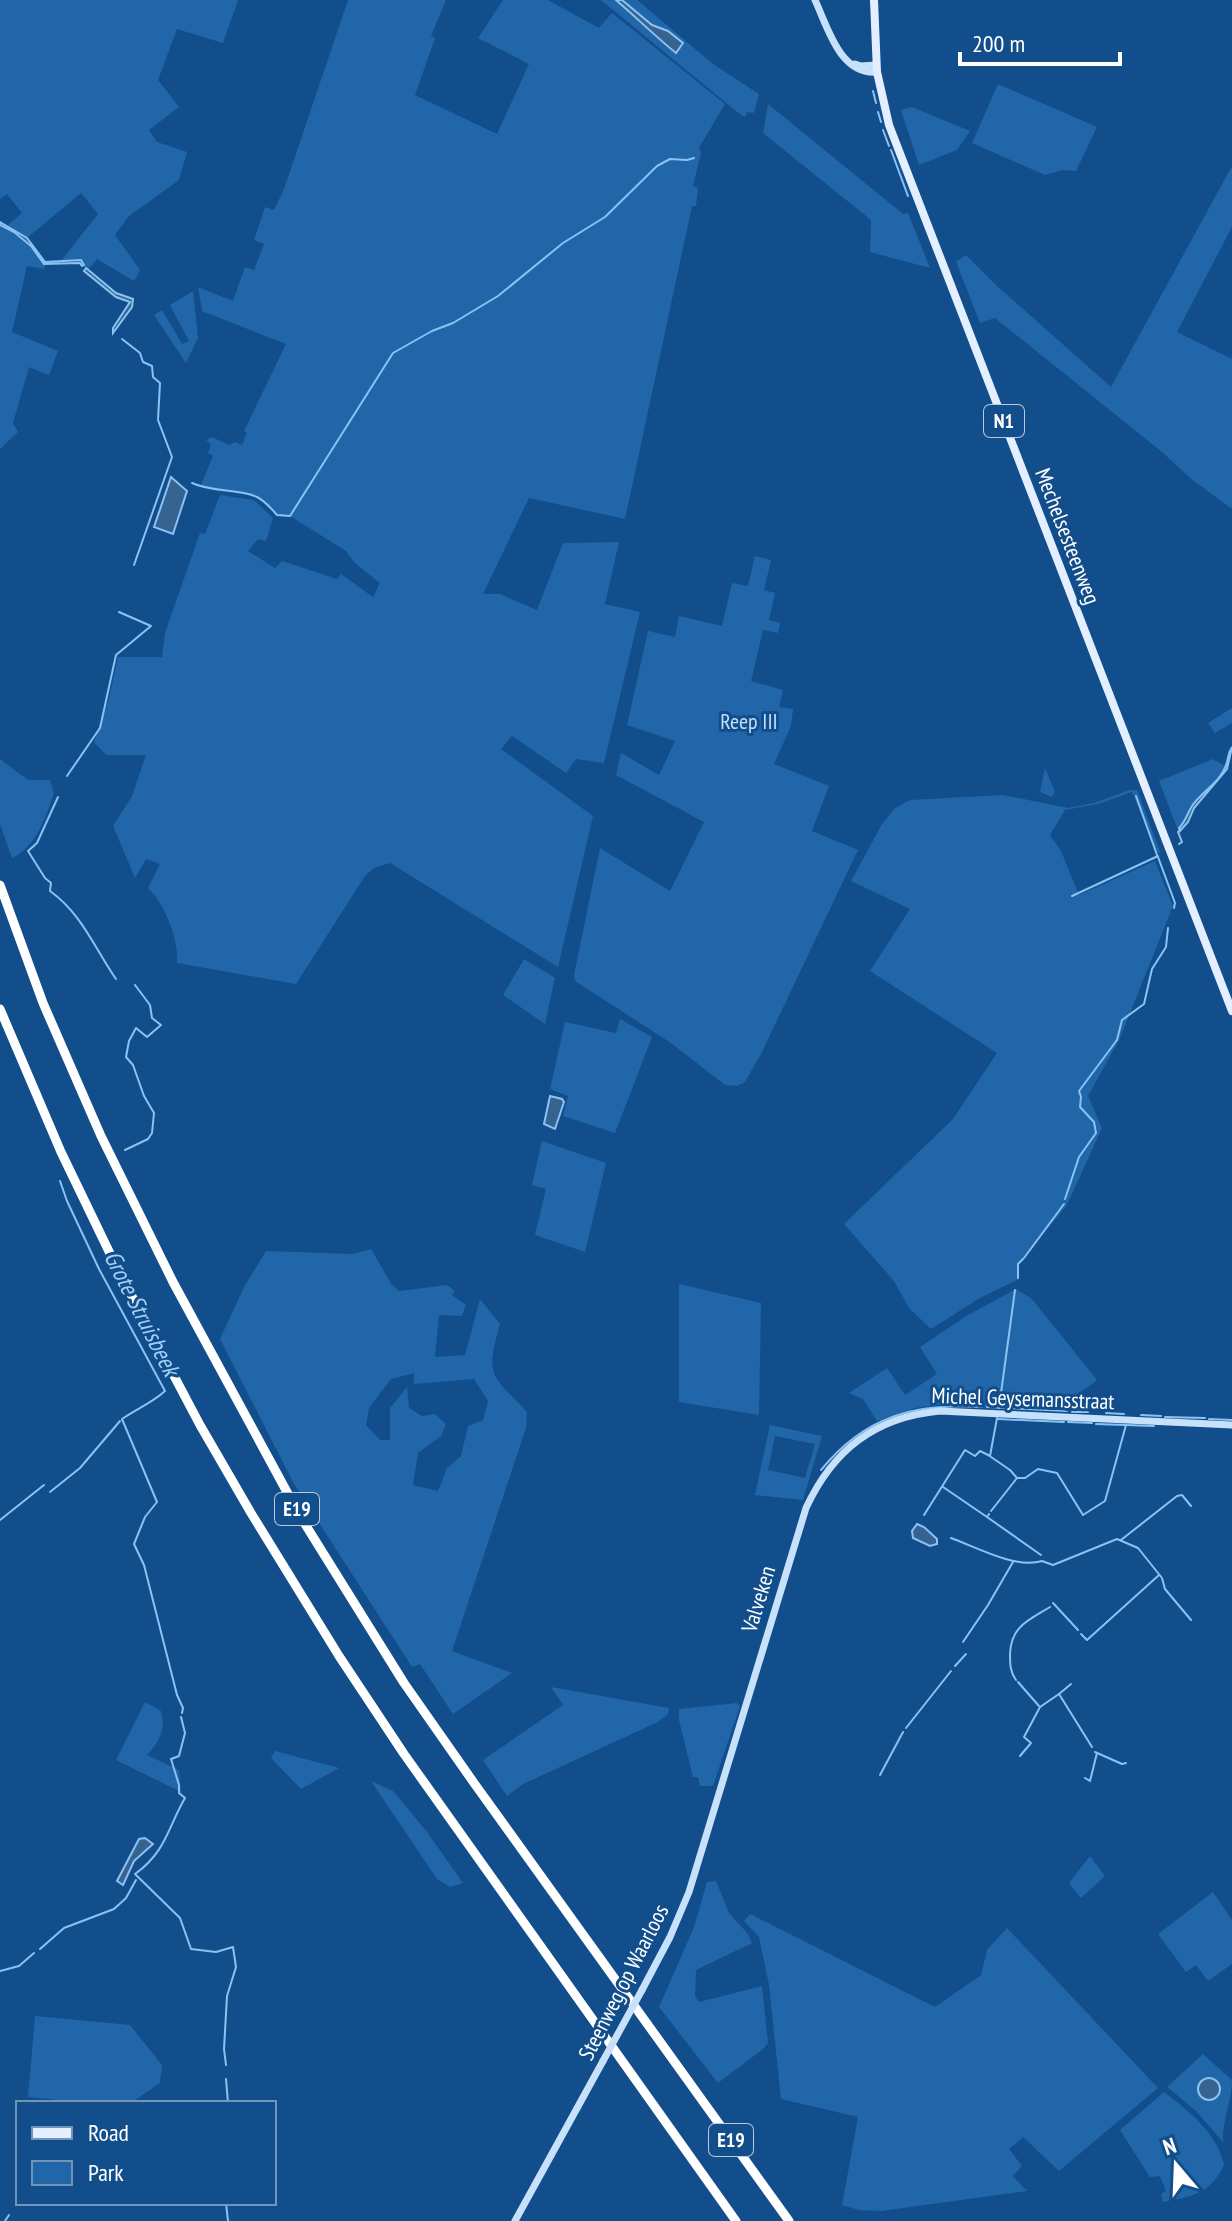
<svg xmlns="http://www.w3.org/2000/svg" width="1232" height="2221" font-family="'PT Sans Narrow',sans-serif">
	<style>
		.green { fill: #2166a8; fill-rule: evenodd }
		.water { fill: #366390; stroke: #8bc2f4; stroke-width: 2 }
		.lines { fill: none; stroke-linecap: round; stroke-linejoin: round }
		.stream { stroke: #8bc2f4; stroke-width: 2 }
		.secondary { stroke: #c7e1fb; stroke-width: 7 }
		.primary { stroke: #e3efff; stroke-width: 8 }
		.highway { stroke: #fff; stroke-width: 9 }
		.secondary-bridge { stroke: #c7e1fb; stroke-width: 7 }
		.labels { text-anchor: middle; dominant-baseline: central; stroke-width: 6; stroke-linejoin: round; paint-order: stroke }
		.shield { fill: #124e8b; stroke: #b8cadc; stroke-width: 2 }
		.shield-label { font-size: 20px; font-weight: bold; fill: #fff }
		.street-label { font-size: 22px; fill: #fff; stroke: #124e8b }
		.park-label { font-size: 22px; fill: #c0dffc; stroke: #124e8b }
		.water-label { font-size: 24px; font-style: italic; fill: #a5d0f8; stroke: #124e8b }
	</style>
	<rect width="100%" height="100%" fill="#124e8b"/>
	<!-- green -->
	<g class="green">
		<path d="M0,0h238l-15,43 -46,-14 -19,51 21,27 -30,23 8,12 30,10 -8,28 -50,36 -14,19 25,35 -6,11 -37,-22 -9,11 -7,-10 -20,1 37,-47 -17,-21 -54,45 -19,-13 14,-12 -15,-19 -7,5z"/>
		<path d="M348,0h98l-15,36 4,2 -20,57 82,39 32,-70 -51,-26 25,-38h45l51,28 13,-15 113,91 -26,44 2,5 -8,33 5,2 -2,18h-4l-67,313 -96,-21 -46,96h17l37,16 26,-67 56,-1 -14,62 35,8 -36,151 -28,-4 -10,14 -54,-37 -11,13 92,67 -35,151 -168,-104 -16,5 -9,8 -69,108 -119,-21c2,-23 -12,-59 -29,-75l12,-24 -14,-5 -11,19 -22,-52 19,-30 14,-41h-40l-12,-13 15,-44 9,-41h44l3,-24 35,-100 5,1 15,-39 34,5 19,18 -7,23 -8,-2 -10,12 27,17 7,-7 55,18 4,-5 32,23 7,-14 -25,-20 -9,-12 -56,-35 -13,-1 -19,-18 -58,-10 13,-31 -5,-3 3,-9 -5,-4 6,-3 17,8 6,-3 7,3 5,-12 -3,-2 42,-87 -84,-33 -4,-24 35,14 12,-34 9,3 10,-26 -10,-4 11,-33 9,3 10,-21z"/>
		<path d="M601,0h36l76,64 46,30 -5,19 -7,-1 -2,5 -9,-6z"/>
		<path d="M998,84l99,43 -21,44 -14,-1 -17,5 -73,-32z"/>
		<path d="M768,104l135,110 5,-1 22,55 -60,-16 1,-32 -108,-87z"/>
		<path d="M912,107l58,24 -13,19 -38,15 -18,-55z"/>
		<path d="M1232,166v61l-55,105 55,27v150l-42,-31 -28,-26 -167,-134 -15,5 -24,-61 10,-7 31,31 114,101z"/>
		<path d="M0,225l14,7 17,14 14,19 -1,4 -17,-3 -15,66 46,19 -9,24 -20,-8 -16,56 5,9 -18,17z"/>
		<path d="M193,291l5,47 -12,25 -32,-48 8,-5 20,34 7,-3 -19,-36z"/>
		<path d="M755,556l16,4 -7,30 11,3 -6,27 11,3 -2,10 -15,-3 -12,51 32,9 -4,17 14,2 -2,17 -17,38 55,22 -17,45 46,19 -97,204 -16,28 -8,4 -12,-1 -54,-42 -96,-62 -1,-6 26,-127 70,43 34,-69 -88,-47 5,-22 38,22 16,-34 -48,-16 21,-94 27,6 4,-21 43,10 10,-43 16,3z"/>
		<path d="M1232,708v15l-17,10 -7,-10z"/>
		<path d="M0,759l28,21h22l4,13c-8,24 -18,54 -42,65l-12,-34z"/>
		<path d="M1213,759l13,8 -15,21 -17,15 -8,18 -9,7 -18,-47z"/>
		<path d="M1045,768l10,24 -3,5 -12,-5z"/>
		<path d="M1130,790h7l24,64 -5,-3 -24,-59 -34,12 -33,6 -15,25 11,16 18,44 76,-34 18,45 -53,132 -32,58 14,32 -35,77 -48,58v16l-39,19 -49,31 -22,-21 -15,-27 -50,-57 109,-105 44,-66 -127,-82 40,-62 -59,-28 31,-57 13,-16 15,-8 93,-5 65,13 26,-5z"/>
		<path d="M524,959l31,19 -10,46 -42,-29z"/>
		<path d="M620,1019l32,18 -37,96 -52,-17 5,-20 -18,-7 15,-67 51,11z"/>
		<path d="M542,1141l64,22 -21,89 -50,-17 11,-46 -14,-4z"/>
		<path d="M371,1249l21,36 7,6 48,-6 8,6 -3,4 14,10 -4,11 -23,-1 -4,42 30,-2 15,-56 20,25c-15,53 -9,50 27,88l-1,16 -74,223 60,22 -59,41 -33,-50 -8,3 -118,-183 -74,-145 24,-52 22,-36 87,3zM414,1373v11l60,-5 14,22 -5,19 -15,6 -7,30 -14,12 -9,23 -25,-6 5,-32 23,-17 5,-12 -11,-10 -13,2 -13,-8 -2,-21 -17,21v32h-10l-14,-15 3,-17 22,-29z"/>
		<path d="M679,1284l82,19 -2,112 -80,-13z"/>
		<path d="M1016,1289l16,10 65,81 -24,18 8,8 -1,5 -143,-6 -22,3 -38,13 -14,-22 -14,-6 38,-25 18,27 32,-21 -17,-27 48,-32z"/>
		<path d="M770,1425l52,11 -19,64 -48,-5zM775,1436l40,8 -10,34 -37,-8z"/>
		<path d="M551,1687l118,21 -1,6 -10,8 -135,62 -16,12 -24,-36 80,-55z"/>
		<path d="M145,1702l16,9c5,19 -1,30 -14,44l32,15 2,22 -65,-32z"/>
		<path d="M737,1703l3,3 -27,80h-13l-2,-9h-5l-14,-57v-11z"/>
		<path d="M275,1751l64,17 -38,21 -30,-31z"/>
		<path d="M371,1781l22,10 34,41 36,51 -13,4 -13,-8z"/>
		<path d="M1090,1856l15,20 -24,22 -12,-15z"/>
		<path d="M716,1881l13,32 19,21 4,9 -56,27 -1,26 4,6 63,-16 6,57 -5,6 -45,34 -59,-76 35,-80 13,-45z"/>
		<path d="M1213,1892l19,28v44l-24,17 -12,-16 -10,7 -28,-38z"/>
		<path d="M750,1914l185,93 46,-32 6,-25 20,-22 151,160 -99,83 -36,-34 -14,12 13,17 -9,10 14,15 -146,20 -22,-1 -17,-5 16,-88 -77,-18 -12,-114 -10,-48 -15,-16z"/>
		<path d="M35,2016l95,9 32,40 -2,18 -29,20h-41l-62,-6z"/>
		<path d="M1203,2054l29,26c0,21 -10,40 -9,62l-27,-31 -29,-24z"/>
		<path d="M1164,2092c25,19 53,41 60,73 -13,29 -34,32 -61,37l-2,-8 5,-3 -6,-15 -10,1 -30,-47z"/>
	</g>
	<!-- water -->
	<g class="water">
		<path d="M616,0h6l30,25 16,6 15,12 -7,10c-20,-16 -39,-35 -60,-53z"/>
		<path d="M0,222l27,16 18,24 36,-2 3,5 -2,1 -2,-3 -36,1 -13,-18 -17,-14 -14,-7z"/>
		<path d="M86,268l30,25 17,6 -1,8 -19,26v-5l17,-26 -14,-5 -32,-26z"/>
		<path d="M171,477l16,14 -14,43 -19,-7z"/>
		<path d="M1232,747l-5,22 -33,39 -6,14 -8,9 -1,-3c7,-7 8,-14 13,-22 10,-15 29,-24 34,-41 3,-7 1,-11 6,-18z"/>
		<path d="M550,1096l12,3 2,3 -9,27 -11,-5z"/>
		<path d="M917,1524l7,3 13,12v5l-7,2 -17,-8 -1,-7z"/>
		<path d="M145,1838l8,6 -19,17 -11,24 -6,-4 22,-42z"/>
		<circle cx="1209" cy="2089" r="11"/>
	</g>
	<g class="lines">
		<!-- stream -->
		<g class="stream">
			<path d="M873,91l3,12"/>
			<path d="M878,112l3,10"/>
			<path d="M883,130l6,16"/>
			<path d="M891,150l17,46"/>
			<path d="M122,339l18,14 3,9 9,4 1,11 7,6 -2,37 14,37 -38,108"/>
			<path d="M192,483c21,10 47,5 65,14 8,4 14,11 20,18l13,1 103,-163 39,-22 21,-8 45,-27 65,-53 42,-26 52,-51 13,-7 17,1 7,-2"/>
			<path d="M67,776l33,-48 16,-73 35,-29 -32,-14"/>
			<path d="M1136,796l21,59"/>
			<path d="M58,797l-21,46 -9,8 17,27 6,5 -1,8c32,23 44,56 66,88"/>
			<path d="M1179,844l3,-2 -4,-10 3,-3"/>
			<path d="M1158,857l17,46 -1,5"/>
			<path d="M1072,896l86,-40"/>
			<path d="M125,1150l23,-11 4,-6 2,-20 -10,-17 -11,-31 -7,-8 3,-16 7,-13 11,9 14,-12 -9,-7 -2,-13 -15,-20"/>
			<path d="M60,1181l7,20 32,68 66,122c-13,12 -29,18 -43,28l35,83 -12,15 -11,27 10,21 33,130 6,13 -1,5"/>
			<path d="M1065,1199l14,-42 17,-24 -2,-11 -14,-15 1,-10 -2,-6 38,-51 5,-20 22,-16 8,-35 14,-22 2,-19"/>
			<path d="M1024,1258l40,-54"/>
			<path d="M1018,1278v-14l5,-5"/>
			<path d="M987,1407l80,4"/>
			<path d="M999,1408l16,-118"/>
			<path d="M1072,1412h16"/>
			<path d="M1106,1413l18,1"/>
			<path d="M1141,1415l20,1"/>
			<path d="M1165,1417l40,1"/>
			<path d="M998,1419l66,3"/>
			<path d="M1209,1419l23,1"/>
			<path d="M1068,1422l24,1"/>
			<path d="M1096,1424l58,2"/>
			<path d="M991,1457l19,13 7,8 -26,33"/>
			<path d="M821,1470c44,-54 94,-67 161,-63"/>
			<path d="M1017,1478h8l13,-9 19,4 26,42 22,-14 21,-76"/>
			<path d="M943,1487l44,30 2,-3"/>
			<path d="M50,1492l30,-24 40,-47"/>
			<path d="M924,1515l41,-65 10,6 5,-5 10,5 7,-38"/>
			<path d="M987,1517l54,38"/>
			<path d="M0,1520l44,-35"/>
			<path d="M951,1538c25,9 64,31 91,23l11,4 64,-26 21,9 24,30 3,11 26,31"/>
			<path d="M1121,1540l56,-44 5,-1 9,11"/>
			<path d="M1053,1603l25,27"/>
			<path d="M1081,1634l6,6 72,-65"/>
			<path d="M963,1642l25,-37 25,-43"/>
			<path d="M955,1666l11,-12"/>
			<path d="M1016,1680c-6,-8 -6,-16 -6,-26 1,-28 19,-34 40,-47"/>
			<path d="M1018,1682l21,24"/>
			<path d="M1071,1684l-12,10 33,53"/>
			<path d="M181,1717l4,16 -6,23 -8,3 8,26v8l6,5c-17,29 -19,54 -50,76l45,44 11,31 25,3 17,-5 3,20 -9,29 -3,53 2,16"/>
			<path d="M906,1728l45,-57"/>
			<path d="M1095,1752l27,12 4,-1"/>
			<path d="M1020,1756l11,-13 -7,-6 16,-30 19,-13"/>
			<path d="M880,1775l23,-43"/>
			<path d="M1085,1778l5,3 7,-28"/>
			<path d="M40,1949l24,-21 50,-19 12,-11 10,-18"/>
			<path d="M0,1971l19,-5 15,-13"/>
			<path d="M226,2079l2,24"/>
			<path d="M226,2203l2,18"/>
			<path d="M5,2221l4,-6"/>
		</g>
		<!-- secondary -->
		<g class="secondary">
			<path d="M815,0c13,28 25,75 62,72"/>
			<path d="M855,64l6,2 15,-1"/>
			<path d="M642,1990l28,-53 19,-45 117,-384c27,-58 69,-91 134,-97l292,14"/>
			<path d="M515,2221l88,-160"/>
		</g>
		<!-- primary -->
		<path class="primary" d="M874,0l3,72 12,53 343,886"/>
		<!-- highway -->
		<g class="highway">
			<path d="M0,885l43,118 58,133 72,146 127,234 104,167 70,100 315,438"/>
			<path d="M0,1009l61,143 55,114 84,159 51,88 88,143 65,98 332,467"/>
		</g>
		<!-- secondary-bridge -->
		<path class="secondary-bridge" d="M603,2061l39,-71"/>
	</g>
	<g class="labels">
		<!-- shield labels -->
		<g class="shield">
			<rect x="984" y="405" width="40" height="32" rx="6"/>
			<rect x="275" y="1493" width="44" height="32" rx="6"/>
			<rect x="709" y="2124" width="44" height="32" rx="6"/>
		</g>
		<g class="shield-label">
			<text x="1004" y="421">N1</text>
			<text x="297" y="1509">E19</text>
			<text x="731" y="2140">E19</text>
		</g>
		<!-- street labels -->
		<g class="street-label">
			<text transform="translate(1068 536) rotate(69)">Mechelsesteenweg</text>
			<text transform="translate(1023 1398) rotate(2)">Michel Geysemansstraat</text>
			<text transform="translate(758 1599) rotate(-73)">Valveken</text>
			<text transform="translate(623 1982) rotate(-63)">Steenweg op Waarloos</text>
		</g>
		<!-- park labels -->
		<g class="park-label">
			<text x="749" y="721">Reep III</text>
		</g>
		<!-- water labels -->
		<g class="water-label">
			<text transform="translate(142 1313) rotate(63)">Grote Struisbeek</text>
		</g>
	</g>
	<!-- legend -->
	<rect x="16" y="2101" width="260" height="104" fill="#124e8b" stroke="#7195b9" stroke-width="2"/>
	<rect x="32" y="2127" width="40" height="12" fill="#e3efff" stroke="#7195b9" stroke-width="2"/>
	<text x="88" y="2141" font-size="24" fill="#ffffff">Road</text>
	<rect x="32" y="2161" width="40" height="24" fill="#2166a8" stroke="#7195b9" stroke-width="2"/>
	<text x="88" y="2181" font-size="24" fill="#ffffff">Park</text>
	<!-- north arrow -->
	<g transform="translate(1176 2165) rotate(341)" stroke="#124e8b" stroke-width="6" paint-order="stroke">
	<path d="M0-6L14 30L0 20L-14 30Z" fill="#ffffff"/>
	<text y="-12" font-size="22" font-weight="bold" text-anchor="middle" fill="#ffffff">N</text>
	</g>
	<!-- scale -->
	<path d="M960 52v12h160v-12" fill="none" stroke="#ffffff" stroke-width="4"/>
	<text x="972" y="52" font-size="24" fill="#ffffff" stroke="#124e8b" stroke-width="6" paint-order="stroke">200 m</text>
</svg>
